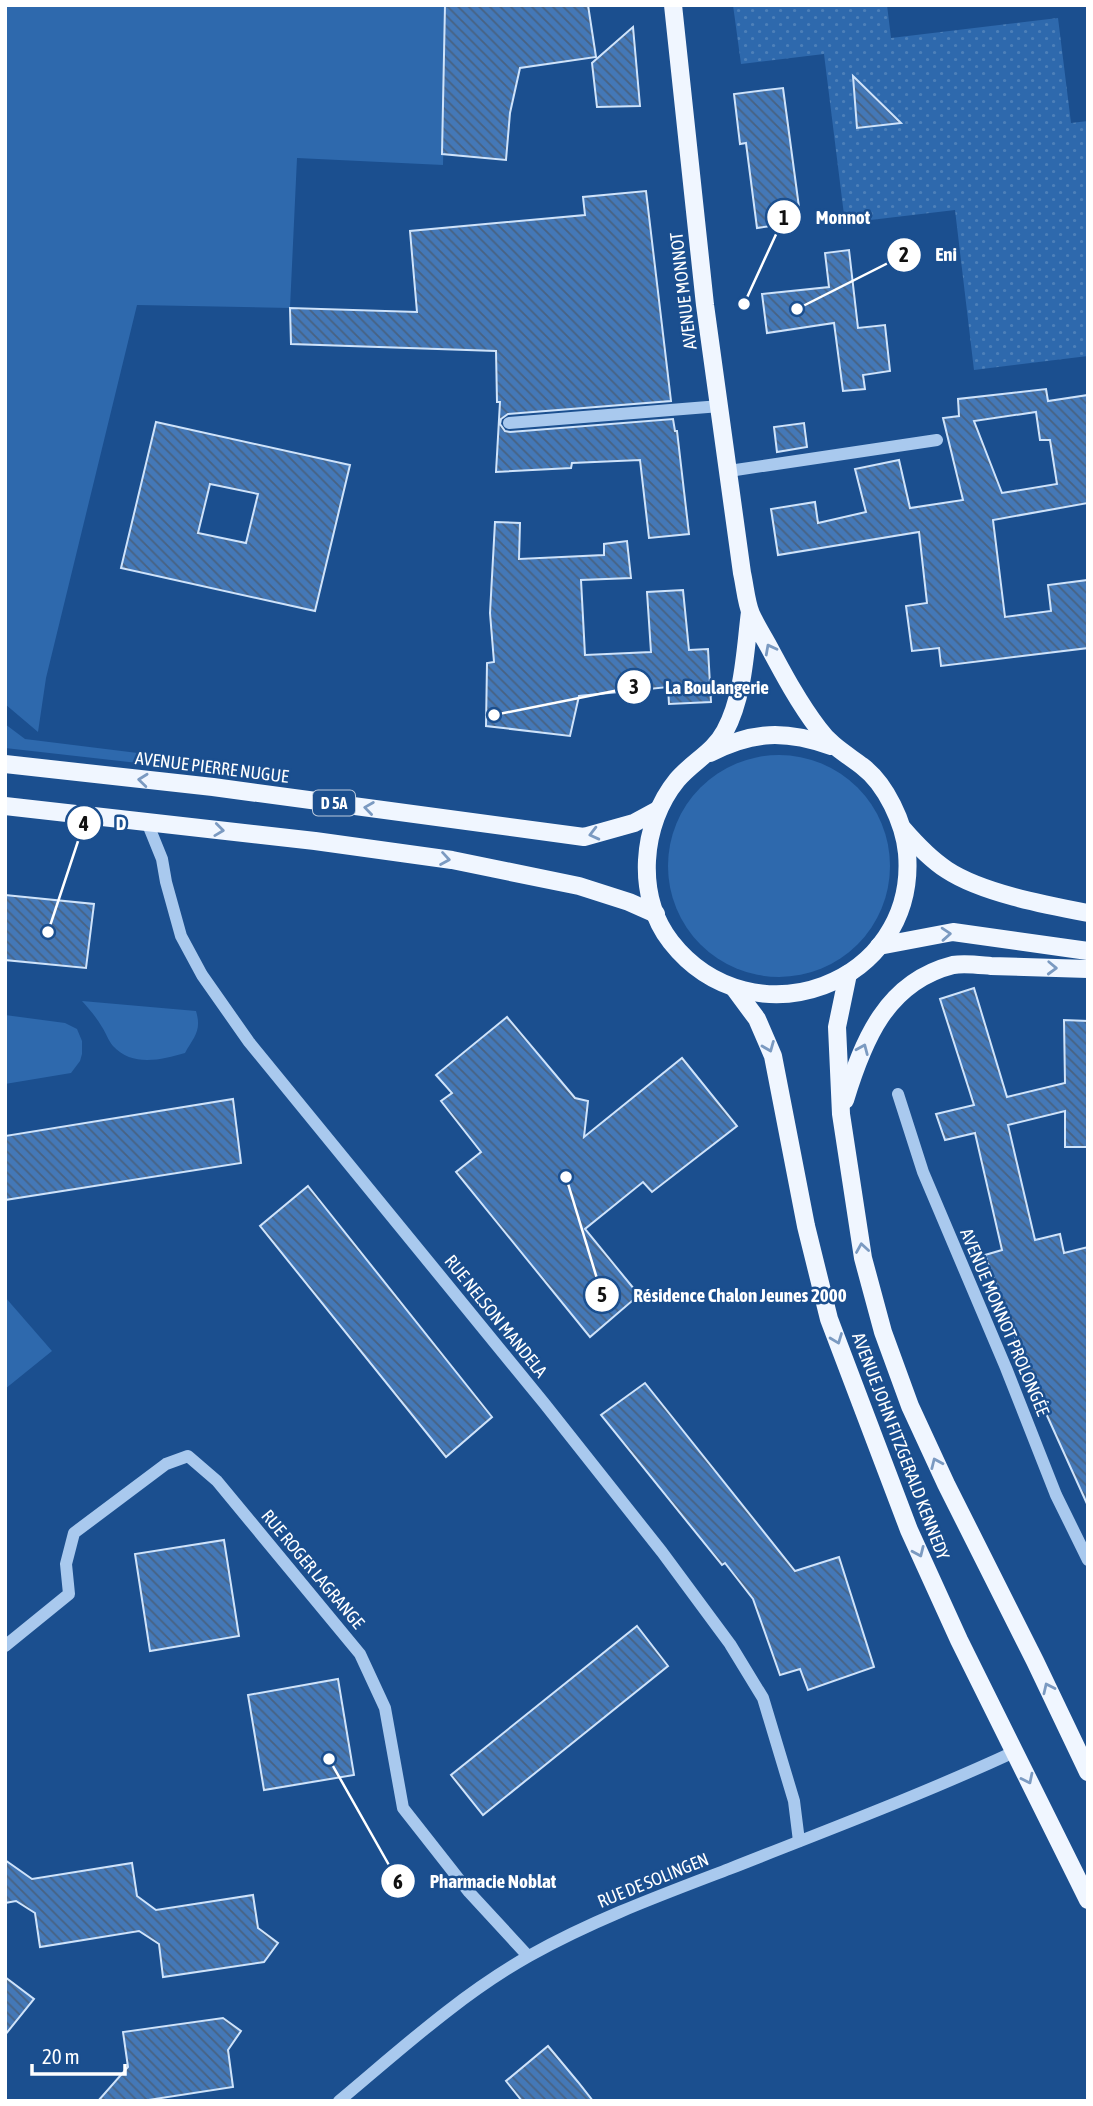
<svg xmlns="http://www.w3.org/2000/svg" width="1093" height="2106" font-family="'Asap Condensed',sans-serif">
	<style>
		.grass { fill: #2e69ad }
		.park { fill: url(#park-dots) }
		.building { fill: url(#building-back-hatch); stroke: #cfe3fa; stroke-width: 2; fill-rule: evenodd }
		.lines { fill: none; stroke-linecap: round; stroke-linejoin: round }
		.minor { stroke: #a9c9ee; stroke-width: 12 }
		.major { stroke: #f0f6ff; stroke-width: 18 }
		.oneway { stroke: #7b9ac1 }
		.labels { text-anchor: middle; dominant-baseline: central; stroke-width: 5; stroke-linejoin: round; paint-order: stroke }
		.shield { fill: #1b4f8f; stroke: #bbcadd; stroke-width: 2 }
		.shield-label { font-size: 16px; font-weight: bold; fill: #fff }
		.street-label { font-size: 18px; fill: #fff; stroke: #1b4f8f }
		.leader { fill: none; stroke: #fff; stroke-width: 2.5 }
		.callout-dot { fill: #fff; stroke: #1b4f8f; stroke-width: 2.5 }
		.mark-label { font-size: 21px; text-anchor: middle; font-weight: bold; fill: #111 }
		.callout-label { font-size: 19px; text-anchor: middle; font-weight: bold; fill: #fff; stroke: #1b4f8f; stroke-width: 5; stroke-linejoin: round; paint-order: stroke }
	</style>
	<defs>
		<pattern id="park-dots" width="8" height="8" patternUnits="userSpaceOnUse" patternTransform="scale(1.75)"><rect width="8" height="8" fill="#2e69ad"/><path d="M2 2h.1M6 6h.1" fill="none" stroke="#4d80b9" stroke-width="1.8" stroke-linecap="round"/></pattern>
		<pattern id="building-back-hatch" width="6" height="6" patternUnits="userSpaceOnUse" patternTransform="scale(1.75)"><rect width="6" height="6" fill="#4478b7"/><path d="M-1 5l2 2M0 0l6 6M5-1l2 2" fill="none" stroke="#486282"/></pattern>
	</defs>
	<rect width="100%" height="100%" fill="#1b4f8f"/>
	<!-- grass -->
	<g class="grass">
		<path d="M5,5h441l-3,160 -146,-7 -7,150 -153,-3 -91,373 -8,54 -33,-28z"/>
		<path d="M5,724l20,15 169,21 -12,8 -177,-20z"/>
		<circle cx="779" cy="866" r="111"/>
		<path d="M82,1001l114,10c6,20 -2,26 -11,42 -24,7 -53,14 -72,-7 -5,-6 -7,-13 -11,-19 -5,-9 -13,-18 -20,-26z"/>
		<path d="M5,1015l60,8 12,6 5,12v13l-2,7 -9,12 -66,11z"/>
		<path d="M5,1297l47,54 -47,38z"/>
	</g>
	<!-- park -->
	<path class="park" d="M733,5h154l4,33 167,-20 13,105 17,-2v235l-114,14 -19,-160 -110,13 -21,-169 -83,10z"/>
	<!-- building -->
	<g class="building">
		<path d="M445,5h143l8,52 -76,11 -10,45 -4,47 -64,-6z"/>
		<path d="M633,27l7,79 -43,1 -5,-44z"/>
		<path d="M853,76l48,47 -44,5z"/>
		<path d="M783,88l18,134 -44,6 -11,-85 -6,1 -6,-50z"/>
		<path d="M646,191l25,210 -163,13 -7,5 -1,5 5,7 5,1 163,-13 2,12h2l12,103 -40,4 -9,-78 -68,3 -1,5 -75,4 4,-70h-3l-1,-51 -205,-7 -1,-36 127,4 -7,-81 175,-16 -2,-18z"/>
		<path d="M849,250l9,78 27,-3 5,46 -27,4 2,14 -22,2 -9,-68 -67,10 -5,-39 67,-7 -4,-34z"/>
		<path d="M1046,389l2,12 40,-6v108l-95,17 12,97 46,-6 -3,-26 40,-5v68l-147,18 -2,-18 -27,3 -6,-45 21,-3 -8,-71 -141,23 -7,-46 44,-7 3,21 48,-11 -11,-43 44,-9 11,48 53,-8 -20,-82 16,-2 -1,-17zM1036,412l4,28h10l7,44 -55,9 -28,-72z"/>
		<path d="M156,422l194,43 -35,146 -194,-43zM210,484l48,10 -12,49 -48,-10z"/>
		<path d="M804,423l3,24 -30,5 -3,-25z"/>
		<path d="M495,522l25,1 -1,36 85,-4v-11l23,-3 4,37 -50,2 4,75 66,-3 -4,-60 36,-2 6,60 19,-1 3,53 -42,2 -1,-17 -89,9 -9,40 -84,-10 1,-63 7,-1 -4,-49z"/>
		<path d="M5,895l89,9 -8,64 -81,-8z"/>
		<path d="M974,988l33,109 58,-14 -1,-63 24,1v126h-23v-36l-57,14 27,115 25,-6 4,19 24,-6v259l-58,-128 -45,-123 17,-5 -27,-117 -30,7 -9,-26 38,-9 -34,-106z"/>
		<path d="M507,1017l68,81 13,3 -4,36 98,-79 55,68 -85,66 -9,-10 -58,47 54,66 -49,42 -134,-165 25,-20 -40,-51 11,-8 -16,-18z"/>
		<path d="M233,1099l8,64 -236,37v-64z"/>
		<path d="M308,1186l184,231 -46,40 -186,-231z"/>
		<path d="M645,1383l150,188 44,-14 35,110 -66,23 -8,-21 -20,6 -27,-76 -28,-36 -3,2 -121,-150z"/>
		<path d="M224,1540l15,96 -89,15 -15,-97z"/>
		<path d="M637,1626l31,40 -185,149 -32,-40z"/>
		<path d="M338,1679l16,96 -90,15 -16,-95z"/>
		<path d="M5,1860l27,19 100,-16 5,33 19,14 97,-15 5,33 20,15 -14,19 -101,15 -4,-33 -20,-13 -99,16 -5,-34 -19,-12 -11,2z"/>
		<path d="M5,1977l29,22 -29,36z"/>
		<path d="M223,2018l18,13 -13,19 5,37 -91,14h-44l30,-34 -5,-35z"/>
		<path d="M548,2046l30,36 15,19h-71l-16,-20z"/>
	</g>
	<g class="lines">
		<!-- minor -->
		<g class="minor">
			<path d="M509,423l211,-17"/>
			<path d="M729,471l208,-31"/>
			<path d="M147,822l15,37 4,23 15,54 21,39 47,67 295,361 118,149 68,92 33,54 31,103 5,40"/>
			<path d="M898,1094l25,78 83,196 50,127 32,65"/>
			<path d="M5,1646l64,-52 -3,-30 8,-31 92,-69 22,-8 29,25 143,173 25,54 18,100 66,84 59,64"/>
			<path d="M339,2101c61,-51 121,-106 190,-145 64,-36 132,-61 200,-87 96,-38 192,-74 285,-117"/>
		</g>
		<!-- major -->
		<g class="major">
			<path d="M673,5l32,300 37,268c3,13 4,29 9,41 5,11 12,22 18,33 15,28 30,56 49,81 12,17 28,26 44,38 24,18 42,57 45,87 11,132 -155,192 -236,89 -36,-46 -30,-118 6,-162 15,-18 37,-28 48,-49 19,-36 20,-80 25,-119"/>
			<path d="M710,753c43,-22 75,-23 121,-7"/>
			<path d="M5,764l208,23 371,50 50,-14 24,-13"/>
			<path d="M5,806l310,35 137,19 127,26 50,16 27,12"/>
			<path d="M903,829c13,15 27,30 44,41 35,23 99,35 141,43"/>
			<path d="M879,946l74,-14 135,19"/>
			<path d="M848,974l-11,53 4,87 22,144 20,74 27,74 36,78 89,177 53,111"/>
			<path d="M734,988l23,31 16,37 33,170 23,93 80,211 50,110 129,260"/>
			<path d="M845,1100c18,-59 41,-118 108,-135 12,-2 26,0 38,1 32,1 64,2 97,3"/>
		</g>
	</g>
	<!-- one-way arrows -->
	<defs><path id="oneway-chevron" d="M-2-3.5L2.5 0L-2 3.5" fill="none" stroke-width="1.6" stroke-linecap="round" stroke-linejoin="round" transform="scale(1.75)"/></defs>
	<g class="oneway">
		<use href="#oneway-chevron" transform="translate(770 649) rotate(-118)"/>
		<use href="#oneway-chevron" transform="translate(143 780) rotate(-174)"/>
		<use href="#oneway-chevron" transform="translate(369 808) rotate(-172)"/>
		<use href="#oneway-chevron" transform="translate(219 830) rotate(7)"/>
		<use href="#oneway-chevron" transform="translate(594 834) rotate(166)"/>
		<use href="#oneway-chevron" transform="translate(445 859) rotate(9)"/>
		<use href="#oneway-chevron" transform="translate(946 934) rotate(-4)"/>
		<use href="#oneway-chevron" transform="translate(1052 968) rotate(2)"/>
		<use href="#oneway-chevron" transform="translate(769 1047) rotate(68)"/>
		<use href="#oneway-chevron" transform="translate(863 1049) rotate(-67)"/>
		<use href="#oneway-chevron" transform="translate(862 1248) rotate(-99)"/>
		<use href="#oneway-chevron" transform="translate(837 1339) rotate(69)"/>
		<use href="#oneway-chevron" transform="translate(936 1463) rotate(-114)"/>
		<use href="#oneway-chevron" transform="translate(919 1552) rotate(66)"/>
		<use href="#oneway-chevron" transform="translate(1048 1688) rotate(-115)"/>
		<use href="#oneway-chevron" transform="translate(1028 1779) rotate(64)"/>
	</g>
	<g class="labels">
		<!-- shield labels -->
		<rect class="shield" x="313" y="790.5" width="42" height="25" rx="5"/>
		<g class="shield-label">
			<text x="334" y="803">D 5A</text>
		</g>
		<!-- street labels -->
		<g class="street-label">
			<text transform="translate(683 291) rotate(-97)">AVENUE MONNOT</text>
			<text transform="translate(212 767) rotate(7)">AVENUE PIERRE NUGUE</text>
			<text transform="translate(496 1316) rotate(51)">RUE NELSON MANDELA</text>
			<text transform="translate(1005 1322) rotate(67)">AVENUE MONNOT PROLONGÉE</text>
			<text transform="translate(901 1446) rotate(69)">AVENUE JOHN FITZGERALD KENNEDY</text>
			<text transform="translate(313 1569) rotate(50)">RUE ROGER LAGRANGE</text>
			<text transform="translate(653 1880) rotate(-22)">RUE DE SOLINGEN</text>
		</g>
	</g>
	<!-- callouts -->
	<path class="leader" d="M744 304L784 217M797 309L904 255M494 715L634 687M48 932L84 823M566 1177L602 1295M329 1759L398 1881"/>
	<g class="callout-dot">
		<circle cx="744" cy="304" r="7"/>
		<circle cx="797" cy="309" r="7"/>
		<circle cx="494" cy="715" r="7"/>
		<circle cx="48" cy="932" r="7"/>
		<circle cx="566" cy="1177" r="7"/>
		<circle cx="329" cy="1759" r="7"/>
		<circle cx="784" cy="217" r="18"/>
		<circle cx="904" cy="255" r="18"/>
		<circle cx="634" cy="687" r="18"/>
		<circle cx="84" cy="823" r="18"/>
		<circle cx="602" cy="1295" r="18"/>
		<circle cx="398" cy="1881" r="18"/>
	</g>
	<g class="mark-label">
		<text x="784" y="225">1</text>
		<text x="904" y="262">2</text>
		<text x="634" y="694">3</text>
		<text x="84" y="831">4</text>
		<text x="602" y="1302">5</text>
		<text x="398" y="1889">6</text>
	</g>
	<g class="callout-label">
		<text x="843" y="224">Monnot</text>
		<text x="946" y="261">Eni</text>
		<text x="717" y="694">La Boulangerie</text>
		<text x="121" y="830">D</text>
		<text x="740" y="1302">Résidence Chalon Jeunes 2000</text>
		<text x="493" y="1888">Pharmacie Noblat</text>
	</g>
	<!-- border -->
	<rect width="1093" height="2106" fill="none" stroke="#ffffff" stroke-width="14"/>
	<!-- scale -->
	<path d="M32 2064v10h93v-10" fill="none" stroke="#ffffff" stroke-width="3.5"/>
	<text x="42" y="2064" font-size="21" fill="#ffffff" stroke="#1b4f8f" stroke-width="5" paint-order="stroke">20 m</text>
</svg>
